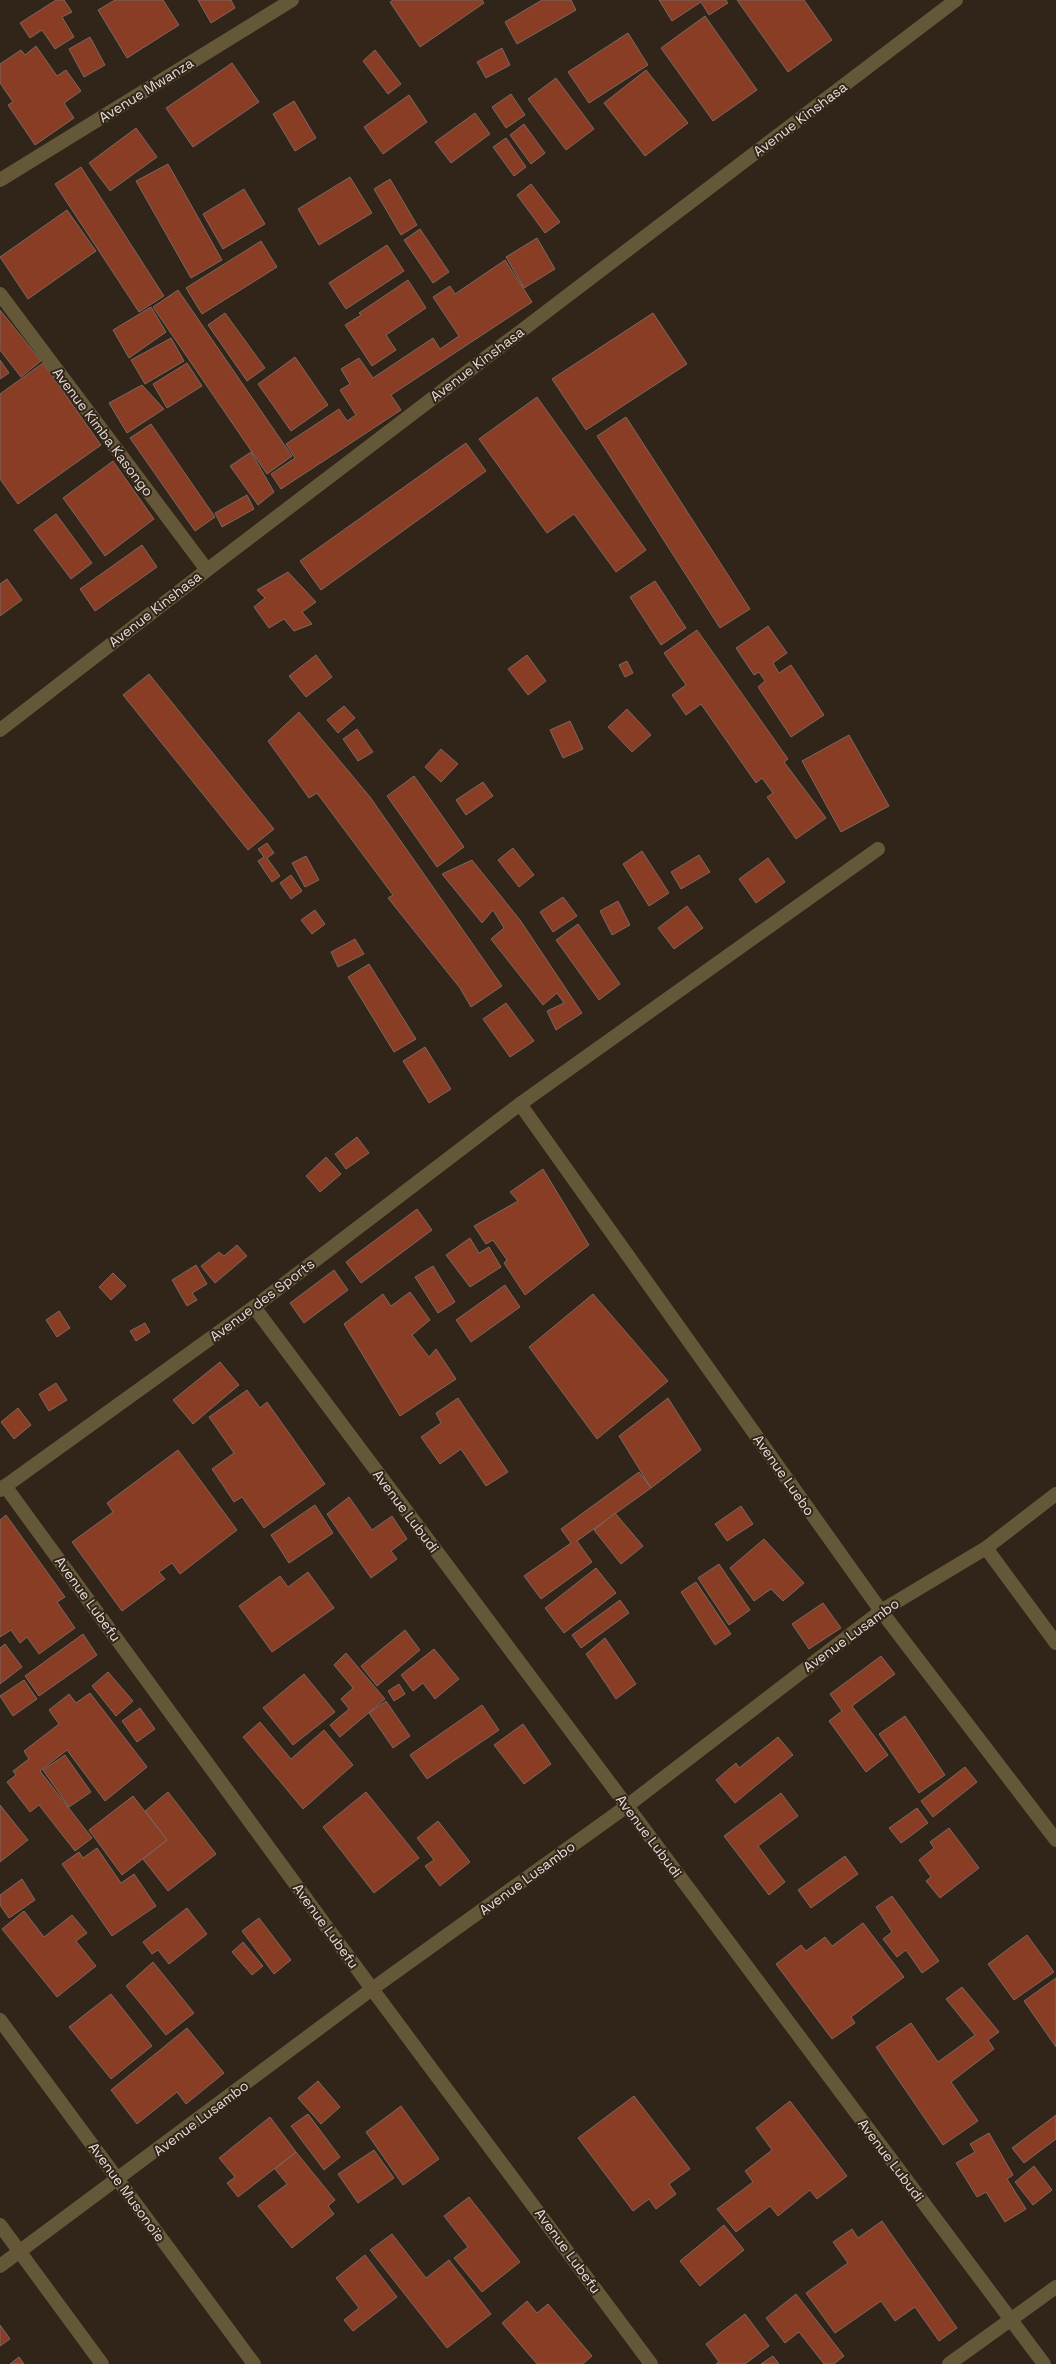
<svg xmlns="http://www.w3.org/2000/svg" width="1056" height="2364" font-family="'Space Grotesk',sans-serif">
	<style>
		.building { fill: #893d25; stroke: #7b6862 }
		.lines { fill: none; stroke-linecap: round; stroke-linejoin: round }
		.minor { stroke: #655839; stroke-width: 14 }
		.labels { text-anchor: middle; dominant-baseline: central; stroke-width: 4; stroke-linejoin: round; paint-order: stroke }
		.street-label { font-size: 14px; fill: #e6ddd6; stroke: #312419 }
	</style>
	<rect width="100%" height="100%" fill="#312419"/>
	<!-- building -->
	<g class="building">
		<path d="M56,0h8l8,12 -10,5 12,20 -19,12 -13,-19 -12,8 -10,-15z"/>
		<path d="M115,0h48l16,25 -52,33 -29,-48z"/>
		<path d="M198,0h33l4,8 -24,15z"/>
		<path d="M393,0h89l2,3 -64,44 -30,-45z"/>
		<path d="M542,0h29l5,10 -59,34 -12,-22z"/>
		<path d="M659,0h67l2,3 -19,12 -8,-13 -29,19z"/>
		<path d="M737,0h67l28,40 -44,32z"/>
		<path d="M705,16l52,74 -44,31 -52,-73z"/>
		<path d="M628,33l20,32 -59,38 -21,-31z"/>
		<path d="M90,37l15,28 -21,12 -15,-28z"/>
		<path d="M36,46l21,30 9,-6 15,21 -17,12 10,15 -39,27 -27,-40 5,-3 -13,-19v-19l21,-14 4,5z"/>
		<path d="M502,48l8,17 -24,13 -9,-16z"/>
		<path d="M375,50l26,34 -13,10 -25,-33z"/>
		<path d="M232,63l27,39 -66,45 -27,-39z"/>
		<path d="M646,70l42,53 -43,33 -41,-53z"/>
		<path d="M556,78l38,51 -28,21 -38,-51z"/>
		<path d="M511,94l14,21 -19,13 -14,-21z"/>
		<path d="M409,95l18,27 -44,32 -19,-27z"/>
		<path d="M294,101l22,37 -21,13 -22,-37z"/>
		<path d="M475,113l15,21 -39,29 -16,-21z"/>
		<path d="M524,124l21,29 -14,11 -21,-29z"/>
		<path d="M136,128l21,29 -47,34 -21,-28z"/>
		<path d="M506,138l20,29 -12,9 -21,-29z"/>
		<path d="M168,164l54,96 -31,18 -55,-97z"/>
		<path d="M81,167l83,129 -25,16 -84,-128z"/>
		<path d="M350,177l22,36 -53,32 -21,-36z"/>
		<path d="M390,179l27,46 -16,10 -27,-46z"/>
		<path d="M531,184l29,38 -15,11 -28,-38z"/>
		<path d="M244,189l21,35 -42,25 -20,-35z"/>
		<path d="M67,210l29,41 -68,48 -28,-42z"/>
		<path d="M420,229l29,43 -16,11 -29,-43z"/>
		<path d="M537,238l18,31 -31,19 -18,-31z"/>
		<path d="M261,241l16,26 -75,47 -16,-26z"/>
		<path d="M387,245l17,26 -58,38 -17,-26z"/>
		<path d="M505,260l27,42 -141,93 10,15 -120,79 -10,-15 24,-16 -9,-14 53,-35 8,12 9,-6 -16,-25 10,-6 -9,-15 18,-11 14,20 60,-40 7,11 19,-13 -26,-39 17,-11 5,8z"/>
		<path d="M408,280l18,28 -40,27 10,15 -24,16 -27,-41 16,-10 -2,-2z"/>
		<path d="M178,290l114,166 -25,18 -114,-167z"/>
		<path d="M151,307l15,25 -37,26 -16,-28z"/>
		<path d="M0,310l41,51 -20,16 -21,-27z"/>
		<path d="M225,313l40,55 -18,13 -39,-56z"/>
		<path d="M653,313l34,51 -101,66 -34,-51z"/>
		<path d="M171,338l13,23 -39,23 -14,-24z"/>
		<path d="M295,357l33,48 -37,26 -33,-47z"/>
		<path d="M0,360l9,13 -9,6z"/>
		<path d="M43,363l58,82 -83,59 -18,-25v-85z"/>
		<path d="M187,363l15,23 -35,22 -14,-24z"/>
		<path d="M142,385l22,24 -37,24 -18,-30z"/>
		<path d="M537,397l109,153 -30,22 -42,-58 -27,19 -68,-94z"/>
		<path d="M626,417l124,192 -30,19 -123,-192z"/>
		<path d="M151,424l64,93 -20,14 -65,-93z"/>
		<path d="M466,443l20,28 -165,119 -21,-29z"/>
		<path d="M251,452l23,40 -16,13 -28,-39z"/>
		<path d="M113,461l41,58 -49,37 -42,-58z"/>
		<path d="M247,495l7,14 -32,18 -7,-14z"/>
		<path d="M56,514l36,49 -21,16 -37,-49z"/>
		<path d="M142,545l15,22 -62,44 -15,-22z"/>
		<path d="M288,572l28,30 -14,10 10,12 -18,7 -10,-12 -15,9 -15,-21 11,-9 -8,-8z"/>
		<path d="M7,579l15,21 -22,16v-32z"/>
		<path d="M655,581l31,47 -25,17 -31,-48z"/>
		<path d="M768,626l19,27 -14,10 6,10 12,-8 33,50 -33,22 -33,-50 7,-6 -6,-9 -5,3 -18,-27z"/>
		<path d="M697,630l91,129 -4,3 42,56 -30,21 -29,-42 6,-4 -11,-15 -6,5 -55,-79 -15,11 -14,-20 14,-10 -22,-32z"/>
		<path d="M316,655l16,22 -26,20 -17,-21z"/>
		<path d="M527,655l19,26 -18,14 -20,-26z"/>
		<path d="M627,661l6,12 -8,4 -6,-12z"/>
		<path d="M149,674l125,155 -26,21 -125,-155z"/>
		<path d="M344,706l11,12 -17,15 -11,-13z"/>
		<path d="M627,709l24,26 -19,17 -24,-25z"/>
		<path d="M299,712l71,85 132,189 -31,21 -11,-19 -72,-90 5,-3 -76,-102 -8,5 -41,-57z"/>
		<path d="M570,721l13,28 -20,9 -13,-28z"/>
		<path d="M357,729l16,23 -15,9 -15,-22z"/>
		<path d="M849,735l40,71 -48,26 -39,-71z"/>
		<path d="M441,749l17,15 -17,18 -16,-15z"/>
		<path d="M414,776l50,71 -27,20 -50,-71z"/>
		<path d="M483,782l10,14 -27,19 -10,-15z"/>
		<path d="M267,843l7,10 -7,5 13,18 -8,6 -14,-21 6,-4 -6,-8z"/>
		<path d="M513,848l21,27 -15,12 -21,-27z"/>
		<path d="M642,851l27,42 -20,13 -26,-42z"/>
		<path d="M699,855l11,17 -29,17 -10,-17z"/>
		<path d="M306,856l13,24 -14,7 -13,-24z"/>
		<path d="M768,858l17,24 -29,21 -17,-24z"/>
		<path d="M472,860l48,60 62,93 -26,17 -9,-19 17,-8 -7,-10 -14,12 -52,-66 13,-11 -11,-18 -11,13 -40,-49z"/>
		<path d="M291,875l11,16 -11,8 -11,-16z"/>
		<path d="M563,897l14,19 -24,16 -13,-20z"/>
		<path d="M618,901l12,24 -18,10 -12,-24z"/>
		<path d="M687,906l16,22 -29,21 -16,-21z"/>
		<path d="M315,910l10,14 -13,10 -11,-14z"/>
		<path d="M578,924l42,60 -21,16 -43,-60z"/>
		<path d="M355,939l9,15 -26,13 -7,-15z"/>
		<path d="M369,964l47,75 -22,13 -46,-75z"/>
		<path d="M506,1003l28,38 -24,16 -27,-38z"/>
		<path d="M425,1047l26,42 -22,14 -26,-42z"/>
		<path d="M357,1137l12,16 -23,16 -11,-15z"/>
		<path d="M326,1157l15,17 -21,18 -14,-16z"/>
		<path d="M543,1169l46,76 -64,50 -21,-32 3,-3 -14,-20 -7,4 -12,-18 44,-25 -8,-9z"/>
		<path d="M417,1209l15,21 -71,53 -15,-21z"/>
		<path d="M470,1238l9,15 10,-6 12,20 -31,20 -24,-32z"/>
		<path d="M237,1245l10,11 -32,27 -14,-17 18,-14 5,4z"/>
		<path d="M196,1265l11,19 -15,9 5,7 -10,6 -15,-26z"/>
		<path d="M433,1266l22,36 -17,11 -23,-36z"/>
		<path d="M334,1270l14,20 -44,33 -14,-20z"/>
		<path d="M113,1273l13,13 -15,14 -12,-13z"/>
		<path d="M505,1285l15,22 -49,35 -15,-22z"/>
		<path d="M410,1292l20,28 -18,15 17,22 7,-8 20,30 -56,37 -56,-92 39,-30 8,12z"/>
		<path d="M593,1294l75,87 -71,58 -68,-92z"/>
		<path d="M59,1311l11,17 -13,9 -11,-17z"/>
		<path d="M145,1323l5,9 -14,9 -6,-10z"/>
		<path d="M220,1362l19,23 -46,39 -20,-24z"/>
		<path d="M56,1383l11,17 -18,11 -10,-17z"/>
		<path d="M247,1390l13,18 7,-6 58,82 -61,44 -22,-31 -8,5 -22,-33 22,-16 -25,-36z"/>
		<path d="M458,1398l50,74 -22,14 -25,-37 -21,15 -19,-27 20,-14 -5,-10z"/>
		<path d="M668,1398l33,52 -50,38 -32,-52z"/>
		<path d="M18,1408l13,17 -17,14 -13,-17z"/>
		<path d="M178,1450l59,80 -57,44 -8,-11 -13,9 6,7 -43,32 -50,-69 41,-30 -6,-9z"/>
		<path d="M639,1472l12,16 -74,53 15,21 -51,37 -17,-23 47,-33 -10,-14z"/>
		<path d="M349,1497l23,33 20,-14 15,23 -16,12 6,8 -26,19 -44,-64z"/>
		<path d="M315,1505l18,28 -44,30 -18,-28z"/>
		<path d="M741,1506l12,18 -26,17 -12,-17z"/>
		<path d="M615,1513l28,33 -22,18 -27,-34z"/>
		<path d="M6,1515l59,82 -8,5 18,26 -36,26 -12,-17 -7,6 -9,-13 -11,7v-117z"/>
		<path d="M764,1539l40,44 -21,18 -12,-12 -17,12 -24,-33z"/>
		<path d="M719,1564l31,46 -21,15 -31,-47z"/>
		<path d="M596,1568l20,25 -52,40 -19,-25z"/>
		<path d="M308,1572l26,36 -62,44 -33,-46 41,-30 8,11z"/>
		<path d="M696,1582l35,52 -16,11 -34,-53z"/>
		<path d="M620,1600l9,13 -48,35 -9,-13z"/>
		<path d="M823,1603l18,25 -32,21 -17,-25z"/>
		<path d="M405,1630l15,20 -43,36 -16,-20z"/>
		<path d="M83,1634l14,21 -58,41 -14,-20z"/>
		<path d="M605,1638l31,46 -20,15 -30,-45z"/>
		<path d="M5,1644l17,23 -22,17v-36z"/>
		<path d="M434,1649l25,30 -24,20 -12,-16 -10,8 -12,-16z"/>
		<path d="M346,1653l39,46 -45,38 -10,-12 19,-16 -8,-10 12,-11 -19,-23z"/>
		<path d="M881,1656l14,18 -43,32 36,49 -22,17 -37,-51 13,-10 -12,-17z"/>
		<path d="M108,1672l25,29 -17,15 -24,-30z"/>
		<path d="M304,1674l31,38 -42,33 -30,-37z"/>
		<path d="M24,1680l13,19 -24,17 -13,-20z"/>
		<path d="M399,1684l6,10 -11,7 -6,-10z"/>
		<path d="M90,1693l57,74 -42,34 -38,-51 -27,21 52,67 -17,13 -36,-46 -9,7 -23,-30 9,-7 -3,-4 16,-12 -5,-8 35,-27 -10,-14 20,-16 7,9z"/>
		<path d="M386,1701l24,35 -17,12 -24,-35z"/>
		<path d="M482,1705l17,25 -72,49 -17,-24z"/>
		<path d="M140,1708l15,21 -18,13 -15,-21z"/>
		<path d="M905,1716l40,59 -26,18 -40,-59z"/>
		<path d="M260,1722l31,37 33,-29 29,35 -50,44 -60,-72z"/>
		<path d="M523,1724l28,40 -27,20 -30,-39z"/>
		<path d="M778,1737l15,18 -58,48 -19,-23 20,-17 3,5z"/>
		<path d="M65,1755l26,37 -22,15 -26,-37z"/>
		<path d="M965,1767l12,15 -44,35 -12,-16z"/>
		<path d="M168,1792l48,62 -48,37 -25,-32 24,-19 -22,-29z"/>
		<path d="M366,1792l53,66 -45,35 -51,-66z"/>
		<path d="M781,1793l17,23 -40,30 27,36 -16,13 -45,-59z"/>
		<path d="M133,1796l34,44 -45,35 -33,-45z"/>
		<path d="M0,1805l28,35 -28,22z"/>
		<path d="M917,1808l11,15 -27,20 -12,-15z"/>
		<path d="M438,1821l32,41 -30,24 -15,-20 9,-6 -17,-22z"/>
		<path d="M949,1828l30,40 -39,30 -14,-17 5,-4 -12,-17 15,-12 -4,-6z"/>
		<path d="M97,1848l24,35 13,-9 22,32 -44,30 -50,-72 17,-12 4,6z"/>
		<path d="M845,1856l13,18 -47,34 -13,-18z"/>
		<path d="M22,1879l13,21 -26,18 -9,-13v-10z"/>
		<path d="M892,1896l47,65 -17,12 -16,-23 -9,7 -14,-18 9,-7 -16,-25z"/>
		<path d="M187,1908l20,26 -38,30 -11,-14 -6,4 -9,-12z"/>
		<path d="M24,1911l20,26 28,-22 15,18 -11,8 20,25 -39,31 -55,-68z"/>
		<path d="M259,1918l32,42 -17,14 -32,-43z"/>
		<path d="M863,1923l41,54 -53,40 4,6 -23,16 -56,-75 25,-19 5,6 19,-14 7,9z"/>
		<path d="M1027,1935l27,37 -40,28 -26,-36z"/>
		<path d="M243,1942l20,24 -11,9 -20,-23z"/>
		<path d="M153,1962l41,51 -28,22 -40,-49z"/>
		<path d="M1056,1978v69l-32,-46z"/>
		<path d="M962,1987l37,45 -11,8 6,9 -43,33 27,39 -35,24 -67,-98 35,-24 27,39 37,-27 -29,-36z"/>
		<path d="M111,1994l41,52 -41,33 -42,-52z"/>
		<path d="M187,2028l37,45 -38,31 -9,-12 -40,32 -26,-34z"/>
		<path d="M318,2081l22,26 -19,17 -23,-26z"/>
		<path d="M634,2096l56,73 -21,15 7,10 -20,15 -7,-10 -16,12 -55,-73z"/>
		<path d="M790,2101l57,75 -30,23 -7,-9 -32,26 -8,-10 -34,26 -19,-23 36,-27 -8,-11 27,-21 -16,-22z"/>
		<path d="M401,2106l38,53 -36,26 -37,-53z"/>
		<path d="M308,2114l32,43 -16,13 -33,-44z"/>
		<path d="M1056,2115v24l-32,24 -12,-15z"/>
		<path d="M270,2117l26,35 -58,45 -11,-14 8,-6 -16,-19z"/>
		<path d="M989,2133l24,42 -6,4 19,30 -21,13 -19,-30 -9,5 -21,-34 19,-11 -5,-8z"/>
		<path d="M374,2150l20,28 -36,25 -20,-29z"/>
		<path d="M296,2152l39,48 -7,6 6,8 -42,34 -34,-42 29,-22 -12,-15z"/>
		<path d="M1034,2166l18,24 -19,15 -18,-23z"/>
		<path d="M469,2197l51,65 -38,30 -28,-34 14,-11 -24,-31z"/>
		<path d="M882,2221l75,107 -18,13 -24,-34 -20,14 -14,-20 -46,32 -29,-40 42,-30 -15,-21 19,-13 6,9z"/>
		<path d="M724,2225l20,25 -44,36 -20,-25z"/>
		<path d="M392,2234l34,44 23,-18 42,54 -44,34 -77,-98z"/>
		<path d="M365,2255l32,42 -44,34 -9,-11 15,-12 -23,-30z"/>
		<path d="M796,2294l48,62 -10,8h-10l-25,-32 -14,11 -19,-25z"/>
		<path d="M527,2301l10,12 11,-9 44,52 -9,8h-46l-35,-41z"/>
		<path d="M745,2314l24,32 -24,18h-29l3,-2 -13,-18z"/>
		<path d="M0,2325l10,14 -10,7z"/>
		<path d="M773,2356l6,8h-18z"/>
		<path d="M19,2357l5,7h-14z"/>
	</g>
	<g class="lines">
		<!-- minor -->
		<g class="minor">
			<path d="M0,180l292,-180"/>
			<path d="M0,294l207,276"/>
			<path d="M0,730l207,-160 749,-570"/>
			<path d="M520,1104l361,507 175,229"/>
			<path d="M254,1307l790,1057"/>
			<path d="M5,1486l367,503 279,375"/>
			<path d="M0,1490l254,-183 266,-203 358,-255"/>
			<path d="M986,1548l70,95"/>
			<path d="M0,2020l254,344"/>
			<path d="M0,2225l102,139"/>
			<path d="M0,2266l372,-277 255,-183 254,-195 105,-63 70,-54"/>
			<path d="M949,2364l107,-77"/>
		</g>
	</g>
	<g class="labels">
		<!-- street labels -->
		<g class="street-label">
			<text transform="translate(146 90) rotate(-32)">Avenue Mwanza</text>
			<text transform="translate(800 119) rotate(-37)">Avenue Kinshasa</text>
			<text transform="translate(477 364) rotate(-37)">Avenue Kinshasa</text>
			<text transform="translate(103 432) rotate(53)">Avenue Kimba Kasongo</text>
			<text transform="translate(155 609) rotate(-38)">Avenue Kinshasa</text>
			<text transform="translate(262 1300) rotate(-37)">Avenue des Sports</text>
			<text transform="translate(784 1475) rotate(55)">Avenue Luebo</text>
			<text transform="translate(406 1511) rotate(53)">Avenue Lubudi</text>
			<text transform="translate(88 1599) rotate(54)">Avenue Lubefu</text>
			<text transform="translate(851 1635) rotate(-36)">Avenue Lusambo</text>
			<text transform="translate(649 1836) rotate(53)">Avenue Lubudi</text>
			<text transform="translate(527 1878) rotate(-36)">Avenue Lusambo</text>
			<text transform="translate(326 1926) rotate(54)">Avenue Lubefu</text>
			<text transform="translate(201 2118) rotate(-37)">Avenue Lusambo</text>
			<text transform="translate(891 2160) rotate(53)">Avenue Lubudi</text>
			<text transform="translate(127 2192) rotate(54)">Avenue Musonoïe</text>
			<text transform="translate(568 2251) rotate(54)">Avenue Lubefu</text>
		</g>
	</g>
</svg>
